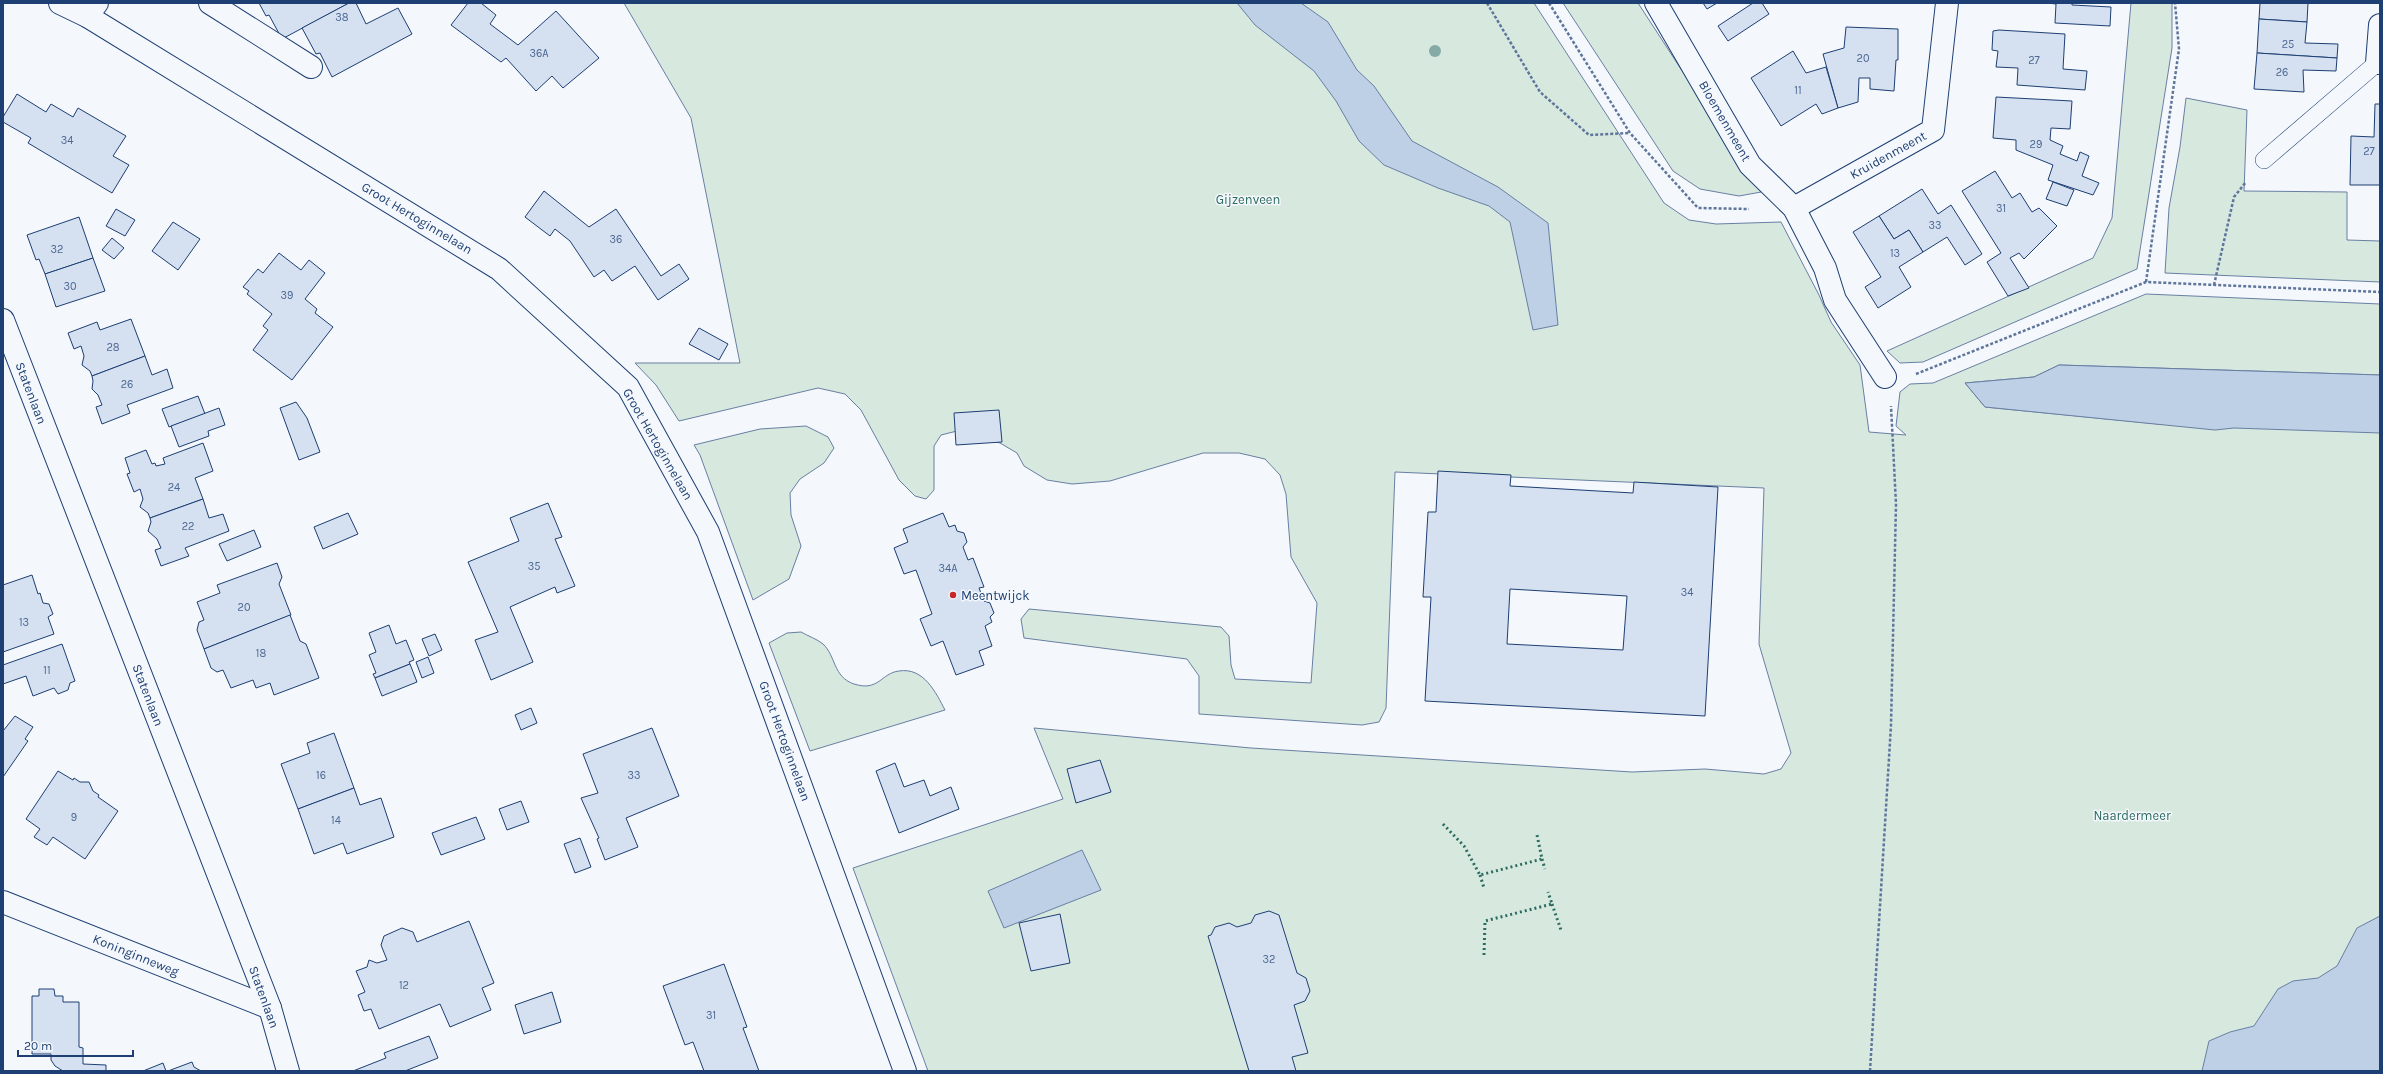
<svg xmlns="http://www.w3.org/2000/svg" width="2383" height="1074" font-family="Karla,sans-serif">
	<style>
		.green { fill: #d7e8df; stroke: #687fa3 }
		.water { fill: #bed0e5; stroke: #687fa3 }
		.building { fill: #d5e0f0; stroke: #1d3f73; fill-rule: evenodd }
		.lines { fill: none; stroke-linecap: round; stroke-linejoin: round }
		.service-casing { stroke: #1d3f73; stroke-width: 18 }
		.minor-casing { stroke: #1d3f73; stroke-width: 24 }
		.secondary-casing { stroke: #1d3f73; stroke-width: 24 }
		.path { stroke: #5e769c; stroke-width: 2.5; stroke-dasharray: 3 2; stroke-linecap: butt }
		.service { stroke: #f4f7fb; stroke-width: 17 }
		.minor { stroke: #f4f7fb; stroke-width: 22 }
		.secondary { stroke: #f4f7fb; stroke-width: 22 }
		.hedge { stroke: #2c6c60; stroke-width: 3; stroke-dasharray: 2 3; stroke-linecap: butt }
		.tree { fill: #86aba6 }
		.poi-dot { fill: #c62828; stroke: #f4f7fb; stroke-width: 1.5 }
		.labels { text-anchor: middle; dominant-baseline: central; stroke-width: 3; stroke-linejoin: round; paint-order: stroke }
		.number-label { font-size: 11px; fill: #4b6792 }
		.street-label { font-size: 13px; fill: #1d3f73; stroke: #f4f7fb }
		.park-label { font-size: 13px; fill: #2c6c60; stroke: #f4f7fb }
		.poi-label { font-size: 13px; fill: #1d3f73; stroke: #f4f7fb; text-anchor: start }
	</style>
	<rect width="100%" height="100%" fill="#f4f7fb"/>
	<!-- green -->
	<g class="green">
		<path d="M624,3h910l130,200 25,17 27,4 65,-2 38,73 12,27 29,43 9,67 37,3 -10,-9 4,-34 10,-8 23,-1 213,-89 234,10v71l-321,-10 -25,12 -69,6 20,24 173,17 222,7v640h-1452l-75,-203 210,-69 -29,-71 217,20 381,24 73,-3 59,5 17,-5 10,-16 -32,-109 5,-156 -369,-16 -9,236 -7,14 -17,3 -163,-11v-38l-12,-17 -163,-21 -3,-19 8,-10 192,18 8,9 2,29 4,14 76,4 6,-80 -26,-46 -5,-63 -6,-19 -15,-16 -26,-6h-36l-93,28 -38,3 -25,-4 -23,-14 -7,-13 -17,-10 -43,-12 -16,4 -7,11v44l-8,9 -11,-3 -16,-16 -38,-70 -16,-16 -27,-6 -139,33 -23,-36 -21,-22h105l-49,-245z"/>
		<path d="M1563,3h75l123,189 -22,4 -39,-7 -27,-18z"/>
		<path d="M2131,3h41v45l-35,221 -214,93 -23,1 -13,-12 206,-93 19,-40z"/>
		<path d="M2186,98l61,12 -3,81 103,1v48l33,1v41l-215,-9 4,-65 11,-61z"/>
		<path d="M806,426l22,11 6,11 -10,15 -24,16 -10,14 1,22 10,31 -12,33 -36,21 -53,-145 -6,-10 66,-16z"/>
		<path d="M801,632c7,4 16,7 22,12 13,12 10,33 31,40 25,8 27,-11 45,-13 25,-4 37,22 46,39l-135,41 -41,-108 18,-10z"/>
	</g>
	<!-- water -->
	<g class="water">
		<path d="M1237,3h64l27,19 29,48 17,16 38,55 86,46 50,36 10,102 -25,5 -23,-108 -21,-16 -51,-18 -54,-23 -25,-24 -23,-40 -22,-30 -59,-46z"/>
		<path d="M2059,365l321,10v58l-146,-5 -19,2 -230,-23 -20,-24 69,-6z"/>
		<path d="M1082,850l19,40 -97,38 -16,-37z"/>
		<path d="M2380,916v155h-178l7,-30 21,-9 24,-6 24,-37 15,-8 25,-3 19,-12 20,-38z"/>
	</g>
	<!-- building -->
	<g class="building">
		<path d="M259,3h90l-67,36 -13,-24 -3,1z"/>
		<path d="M349,3h7l10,21 32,-16 14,26 -80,43 -12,-24 -4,1 -14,-26z"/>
		<path d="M468,3h13l15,12 -6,9 28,21 38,-34 43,47 -36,30 -11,-12 -16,15 -30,-33 -5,4 -50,-37z"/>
		<path d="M1703,3h14l-10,6z"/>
		<path d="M1753,3h9l7,11 -41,27 -10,-15z"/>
		<path d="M2072,3v2l39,2 -1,19 -55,-3 1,-19 -8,-1z"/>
		<path d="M2260,3h48l-1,19 -48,-3z"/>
		<path d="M2259,19l48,3 -2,21 33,1 -1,14 -80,-5z"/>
		<path d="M1846,27l52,2v31h-2l-2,31 -24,-2v-11h-11l-1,24 -20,6 -15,-54 21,-6z"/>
		<path d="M1999,30l66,4 -2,35 24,2 -2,19 -68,-5 1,-17 -22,-1 2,-16 -6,-1 1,-19z"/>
		<path d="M1793,51l13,22 20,-6 12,41 -16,6 -6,-10 -35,22 -30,-48z"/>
		<path d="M2257,53l80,5 -1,13 -33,-1 1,22 -50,-3z"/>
		<path d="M17,94l29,18 5,-8 22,13 5,-9 48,28 -13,20 16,9 -17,28 -84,-50 3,-5 -28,-16v-5z"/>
		<path d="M1996,97l76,4 -2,28 -19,-1 -1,12 13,6 -3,8 17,7 3,-9 9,4 -7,20 17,7 -6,12 -45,-15 5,-15 -37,-15v-10l-23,-2z"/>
		<path d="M2375,104h5v81h-30l1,-49 23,1z"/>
		<path d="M1995,171l17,27 8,-5 12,19 7,-4 18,18 -33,33 -5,-6 -9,5 19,30 -21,8 -21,-34 14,-9 -39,-62z"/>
		<path d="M2053,182l21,8 -7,16 -21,-7z"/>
		<path d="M1922,189l16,25 13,-9 31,49 -17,11 -18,-28 -24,15 -14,-22 -15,9 -15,-23z"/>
		<path d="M544,191l45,36 27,-18 45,67 18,-12 10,15 -31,21 -23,-34 -23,15 -8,-11 -10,7 -24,-36 -15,-12 -5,7 -25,-19z"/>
		<path d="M116,209l19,11 -10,16 -19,-10z"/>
		<path d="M1879,216l15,23 15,-9 14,22 -24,15 12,20 -33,21 -13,-21 16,-10 -28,-45z"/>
		<path d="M79,217l14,41 -48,16 -6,-15 -3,1 -9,-25z"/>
		<path d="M173,222l27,17 -22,31 -26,-19z"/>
		<path d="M112,238l12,10 -10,11 -12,-9z"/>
		<path d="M279,253l22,17 8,-10 16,13 -20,26 12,10 -2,4 18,14 -41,53 -39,-30 15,-20 -5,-4 9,-12 -25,-20 2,-3 -6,-4 15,-18 5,4z"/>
		<path d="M93,258l12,33 -49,16 -11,-33z"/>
		<path d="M131,319l14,37 -53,20 -2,-5 -8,-6 2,-9 -3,-10 -7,3 -6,-16 29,-11 3,8z"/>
		<path d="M699,328l29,16 -9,16 -30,-16z"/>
		<path d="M145,356l7,19 15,-6 6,19 -46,17 3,8 -28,11 -6,-17 6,-2 -4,-10 -6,-6 1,-8 -1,-5z"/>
		<path d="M198,396l7,18 -36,13 -7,-18z"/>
		<path d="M296,402l11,16 13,34 -21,8 -19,-52z"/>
		<path d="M219,408l6,17 -17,6 1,5 -30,11 -8,-21z"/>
		<path d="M999,410l3,32 -46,3 -2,-32z"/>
		<path d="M203,443l10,28 -18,7 8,21 -53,19 -2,-5 -8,-6 3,-8 -3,-10 -6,3 -7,-18 3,-1 -5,-15 21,-8 6,14 3,-1 1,3 9,-2 -2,-6z"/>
		<path d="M1438,471l73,4 -1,11 123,7 1,-11 84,5 -13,229 -280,-15 6,-104h-8l5,-85h8zM1510,589l117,7 -4,54 -116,-6z"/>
		<path d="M203,499l6,19 14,-4 6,17 -44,17 4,8 -28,10 -6,-16 6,-2 -4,-9 -9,-8 3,-9 -1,-4z"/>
		<path d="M548,503l14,34 -7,2 20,47 -18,7 -2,-6 -45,20 23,55 -42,18 -16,-40 23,-8 -30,-70 51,-21 -9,-23z"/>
		<path d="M348,513l10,21 -35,15 -9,-22z"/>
		<path d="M943,513l6,14 6,-2 2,6 7,2 3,9 -4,5 5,13 5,-2 11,29 -5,1 5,13 6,2 4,10 -4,4 2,5 -7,4 7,20 -13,5 5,14 -28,10 -13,-34 -12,5 -11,-27 12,-5 -16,-44 -12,4 -10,-26 14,-6 -5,-13z"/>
		<path d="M254,530l7,17 -34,14 -8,-17z"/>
		<path d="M277,563l5,14 -3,7 12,31 -87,34 -7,-19 2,-8 5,-2 -7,-18 23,-9 -3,-8z"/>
		<path d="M32,575l6,19 2,-1 3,10 6,1 4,10 -5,3 6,17 -51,18v-67z"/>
		<path d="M290,615l10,26 6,3 13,34 -45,17 -4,-12 -14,5 -3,-8 -22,8 -8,-18 -6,2 -6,-4 -7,-19z"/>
		<path d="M389,625l7,19 10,-4 8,20 -5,2 1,2 -35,14 -2,-4 3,-1 -7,-18 7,-3 -7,-19z"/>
		<path d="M435,634l7,16 -13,6 -7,-17z"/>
		<path d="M62,644l13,37 -5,2 -2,7 -10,4 -4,-6 -21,8 -7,-20 -23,8v-19z"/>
		<path d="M428,657l6,16 -12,5 -6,-16z"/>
		<path d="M410,664l7,18 -35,14 -7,-18z"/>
		<path d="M531,708l6,15 -16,7 -6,-15z"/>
		<path d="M15,716l18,11 -8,12 3,2 -25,36v-46z"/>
		<path d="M652,728l27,68 -53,22 12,29 -33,13 -8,-21 2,-1 -18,-40 17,-5 -15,-39z"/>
		<path d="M334,733l20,55 -56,21 -17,-45 29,-11 -3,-10z"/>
		<path d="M1100,760l11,32 -35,11 -9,-34z"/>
		<path d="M895,763l9,24 20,-7 6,16 21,-9 8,22 -60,24 -23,-62z"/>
		<path d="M58,771l15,9 1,-2 6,4h9l4,9 6,4 -1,2 20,14 -33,48 -32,-22 -6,8 -13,-8 6,-8 -14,-10z"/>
		<path d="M354,788l6,17 21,-7 13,39 -47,17 -4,-11 -29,11 -16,-45z"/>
		<path d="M521,801l8,21 -22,8 -8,-21z"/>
		<path d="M476,817l9,22 -44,16 -9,-22z"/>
		<path d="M580,838l11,29 -16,6 -11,-29z"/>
		<path d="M1269,911l10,4 18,58 9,5 4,13 -5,10 -11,4 14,48 -16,4 4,14h-47l-41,-135 3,-1 4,-8 14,-4 8,4 14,-4 4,-8z"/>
		<path d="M1060,914l10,49 -39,8 -12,-48z"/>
		<path d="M469,921l25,62 -12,5 9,22 -41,17 -10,-23 -61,25 -8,-20 -7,2 -6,-16 7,-3 -9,-21 11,-4 2,-7 8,3 10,-3 -6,-15 3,-9 18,-8 11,4 4,10z"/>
		<path d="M724,964l23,63 -4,1 16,43h-55l-11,-29 -8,3 -22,-59z"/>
		<path d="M39,989h15l1,7h8v6h16v45l4,1v16l23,1v6h-43l-8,-5 -4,-6v-6h-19v-58h7z"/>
		<path d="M552,992l9,30 -37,12 -9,-29z"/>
		<path d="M429,1036l9,22 -33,13h-52l33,-13 -2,-5z"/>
		<path d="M192,1062l2,5 7,4h-33z"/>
		<path d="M163,1063l3,8h-23z"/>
	</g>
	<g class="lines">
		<!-- service casing -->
		<g class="service-casing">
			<path id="service" d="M2264,160l113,-97"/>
		</g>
		<!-- minor casing -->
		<g class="minor-casing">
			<g id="minor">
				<path d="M210,3l101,64"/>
				<path d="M1656,3l94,162 44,43 31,60 10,32 50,77"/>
				<path d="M87,16l10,-13"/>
				<path d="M2380,25l-3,38h3"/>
				<path d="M1794,208l139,-78 14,-127"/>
				<path d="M3,320l267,688 18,63"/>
				<path d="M3,902l267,106"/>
			</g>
		</g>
		<!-- secondary casing -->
		<g class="secondary-casing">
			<path id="secondary" d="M60,3l27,13 412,253 129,118 80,145 197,539"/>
		</g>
		<!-- path -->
		<g class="path">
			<path d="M1487,3l53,89 49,43 41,-2"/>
			<path d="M1549,3l81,130 68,75 51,1"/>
			<path d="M2146,282l33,-233 -4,-46"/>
			<path d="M2214,285l20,-88 12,-15"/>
			<path d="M1916,374l230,-92 234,10"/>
			<path d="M1870,1071l21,-346 5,-221 -5,-98"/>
		</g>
		<!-- service -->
		<use href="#service" class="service"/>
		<!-- minor -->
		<use href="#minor" class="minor"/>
		<!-- secondary -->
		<use href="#secondary" class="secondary"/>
		<!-- hedge -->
		<g class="hedge">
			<path d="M1443,824l21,22 16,29 62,-16 -5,-24"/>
			<path d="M1542,859l3,10"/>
			<path d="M1480,875l4,13"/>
			<path d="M1552,904l9,26"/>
			<path d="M1484,955l1,-34 67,-17 -4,-12"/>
		</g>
	</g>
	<!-- trees -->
	<circle class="tree" cx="1435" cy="51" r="6"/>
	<!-- markers -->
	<circle class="poi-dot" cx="953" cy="595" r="4"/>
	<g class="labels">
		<!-- number labels -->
		<g class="number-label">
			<text x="342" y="17">38</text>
			<text x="2288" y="44">25</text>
			<text x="539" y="53">36A</text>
			<text x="1863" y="58">20</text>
			<text x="2034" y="60">27</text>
			<text x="2282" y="72">26</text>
			<text x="1798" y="90">11</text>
			<text x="67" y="140">34</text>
			<text x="2036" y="144">29</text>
			<text x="2369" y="151">27</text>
			<text x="2001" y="208">31</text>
			<text x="1935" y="225">33</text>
			<text x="616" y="239">36</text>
			<text x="57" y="249">32</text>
			<text x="1895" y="253">13</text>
			<text x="70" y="286">30</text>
			<text x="287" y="295">39</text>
			<text x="113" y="347">28</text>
			<text x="127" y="384">26</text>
			<text x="174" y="487">24</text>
			<text x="188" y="526">22</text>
			<text x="534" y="566">35</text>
			<text x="948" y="568">34A</text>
			<text x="1687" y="592">34</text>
			<text x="244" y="607">20</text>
			<text x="24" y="622">13</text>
			<text x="261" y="653">18</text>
			<text x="47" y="670">11</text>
			<text x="321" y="775">16</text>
			<text x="634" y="775">33</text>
			<text x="74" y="817">9</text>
			<text x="336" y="820">14</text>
			<text x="1269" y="959">32</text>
			<text x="404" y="985">12</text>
			<text x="711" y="1015">31</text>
		</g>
		<!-- street labels -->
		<g class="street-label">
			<text transform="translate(1725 121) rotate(60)">Bloemenmeent</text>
			<text transform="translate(1888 155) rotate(-29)">Kruidenmeent</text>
			<text transform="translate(417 218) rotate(31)">Groot Hertoginnelaan</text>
			<text transform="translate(31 393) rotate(69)">Statenlaan</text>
			<text transform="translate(658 444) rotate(60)">Groot Hertoginnelaan</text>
			<text transform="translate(148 695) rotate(69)">Statenlaan</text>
			<text transform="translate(785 741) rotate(70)">Groot Hertoginnelaan</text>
			<text transform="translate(136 955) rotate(22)">Koninginneweg</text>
			<text transform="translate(264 997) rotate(70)">Statenlaan</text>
		</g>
		<!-- park labels -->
		<g class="park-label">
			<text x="1248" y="199">Gijzenveen</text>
			<text x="2132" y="815">Naardermeer</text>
		</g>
		<!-- poi labels -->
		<g class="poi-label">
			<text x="961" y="595">Meentwijck</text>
		</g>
	</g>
	<!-- border -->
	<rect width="2383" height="1074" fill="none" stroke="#1d3f73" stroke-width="8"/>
	<!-- scale -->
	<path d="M18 1050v6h115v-6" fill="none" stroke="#1d3f73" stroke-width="2"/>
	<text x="24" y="1050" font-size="12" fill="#1d3f73" stroke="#f4f7fb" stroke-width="3" paint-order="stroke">20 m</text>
</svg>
